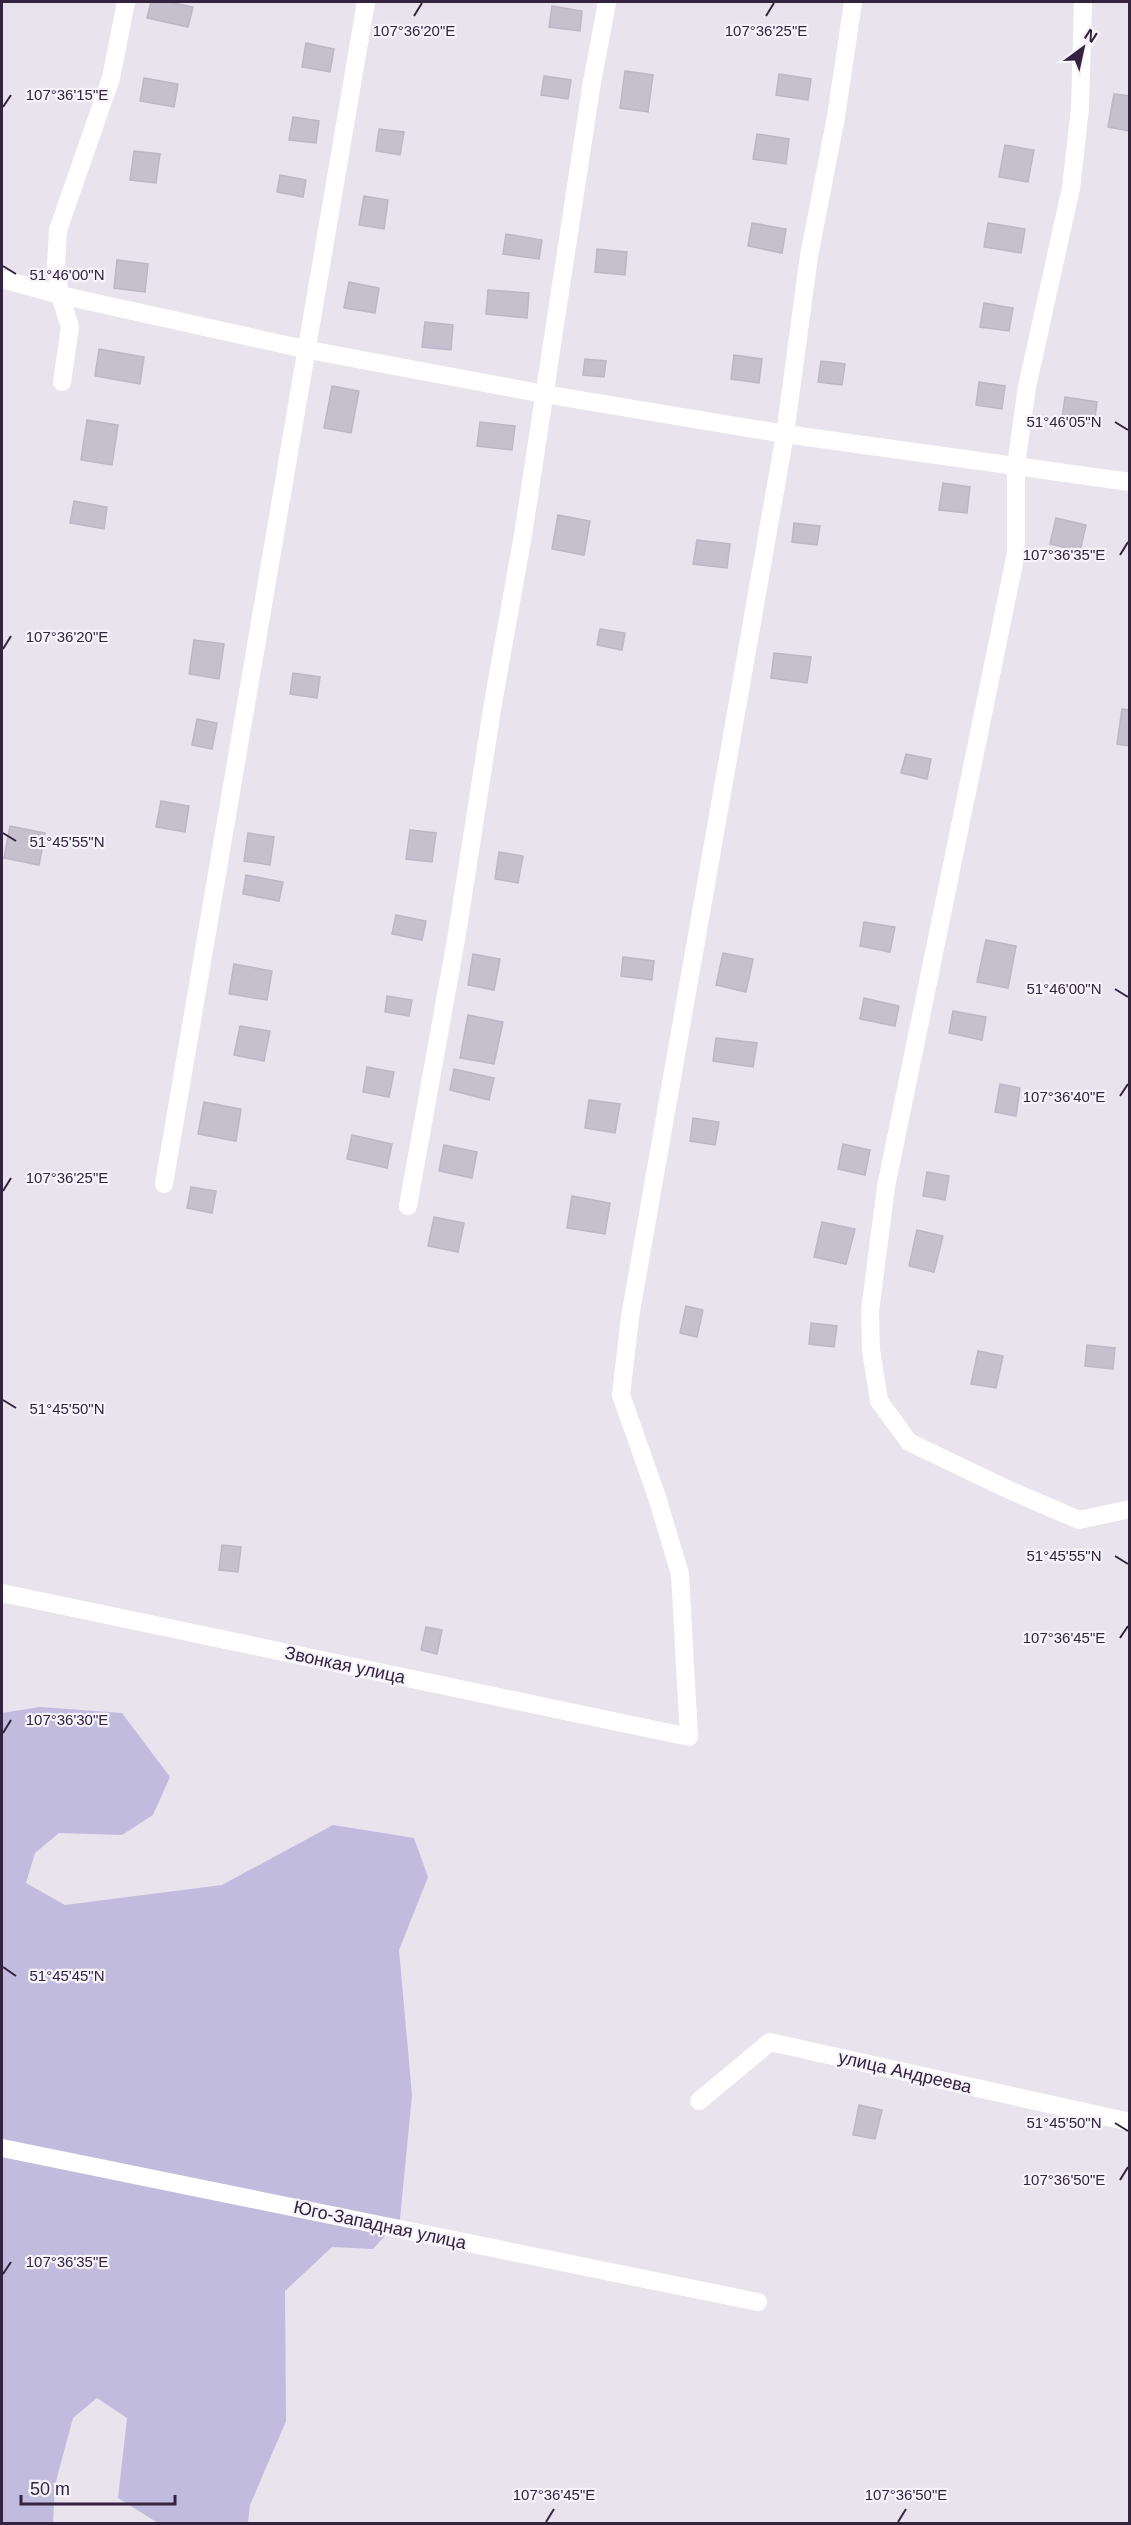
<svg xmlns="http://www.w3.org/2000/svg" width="1131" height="2525" font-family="Arial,sans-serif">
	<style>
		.green { fill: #c1bcde }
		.building { fill: #c6bfce; stroke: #beb6c7; stroke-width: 1.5 }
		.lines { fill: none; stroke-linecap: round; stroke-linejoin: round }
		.street { stroke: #fff; stroke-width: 18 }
		.ticks { fill: none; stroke: #34233f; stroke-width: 2 }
		.labels { text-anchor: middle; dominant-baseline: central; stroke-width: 4.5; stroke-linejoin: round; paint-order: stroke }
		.street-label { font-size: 18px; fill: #34233f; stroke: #f6f4fa }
		.ticks-label { font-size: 15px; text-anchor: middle; fill: #34233f; stroke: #f6f4fa; stroke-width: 4.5; stroke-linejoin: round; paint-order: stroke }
	</style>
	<rect width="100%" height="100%" fill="#e8e3ed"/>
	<!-- green -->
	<path class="green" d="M40,1707l82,6 48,64 -17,38 -31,20 -63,-2 -24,20 -9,30 39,22 157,-20 111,-60 81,13 14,39 -29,73 13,145 -12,124 -27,30 -41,-2 -47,44 1,130 -36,84 -2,18h-90l-40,-25 9,-80 -30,-20 -24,20 -18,67 -2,38 -51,1v-811z"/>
	<!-- building -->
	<g class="building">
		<path d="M151,2h18l24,5 -5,20 -41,-9z"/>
		<path d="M552,6l30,5 -2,20 -31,-4z"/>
		<path d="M306,43l28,6 -4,23 -28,-5z"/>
		<path d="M625,71l28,4 -5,37 -28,-4z"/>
		<path d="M779,74l32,5 -3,21 -32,-5z"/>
		<path d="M544,76l27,4 -3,19 -27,-4z"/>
		<path d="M144,78l34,6 -4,23 -34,-6z"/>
		<path d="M1114,94l16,2v35l-22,-4z"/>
		<path d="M293,117l26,4 -3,22 -27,-3z"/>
		<path d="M379,129l25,3 -4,23 -24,-4z"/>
		<path d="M757,134l32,5 -3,25 -33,-5z"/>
		<path d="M1005,145l29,5 -6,32 -29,-5z"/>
		<path d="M134,151l26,3 -4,29 -26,-3z"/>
		<path d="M280,175l26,5 -3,17 -26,-5z"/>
		<path d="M364,196l24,4 -4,29 -25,-4z"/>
		<path d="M752,223l34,6 -4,24 -34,-7z"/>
		<path d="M988,223l37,6 -4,24 -37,-6z"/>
		<path d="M506,234l36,6 -3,19 -36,-5z"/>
		<path d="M597,249l30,3 -2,23 -30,-3z"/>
		<path d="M117,260l31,4 -3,28 -31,-4z"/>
		<path d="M349,282l30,6 -4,25 -31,-5z"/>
		<path d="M488,290l41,3 -2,25 -41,-4z"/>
		<path d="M984,303l29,5 -4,23 -29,-4z"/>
		<path d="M425,322l28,3 -2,25 -29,-3z"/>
		<path d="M99,349l45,8 -4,27 -45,-8z"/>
		<path d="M734,355l28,4 -3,24 -28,-4z"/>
		<path d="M585,359l21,2 -2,16 -21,-2z"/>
		<path d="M821,361l24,3 -3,21 -24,-3z"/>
		<path d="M979,382l26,4 -3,23 -26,-4z"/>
		<path d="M332,386l27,5 -8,42 -27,-5z"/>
		<path d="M1065,397l32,5 -3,22 -32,-6z"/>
		<path d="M87,420l31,5 -6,40 -31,-5z"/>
		<path d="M480,422l35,4 -3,24 -35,-4z"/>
		<path d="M943,483l27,4 -3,26 -28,-3z"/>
		<path d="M74,501l33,6 -3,22 -34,-6z"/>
		<path d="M558,515l32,6 -6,34 -32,-6z"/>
		<path d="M1056,518l30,7 -6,26 -30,-7z"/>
		<path d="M794,523l26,3 -3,19 -25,-3z"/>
		<path d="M697,540l33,4 -3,24 -34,-4z"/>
		<path d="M600,629l25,4 -3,17 -25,-5z"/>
		<path d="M194,640l30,4 -5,35 -30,-5z"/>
		<path d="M774,653l37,4 -4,26 -36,-5z"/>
		<path d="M293,673l27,4 -3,21 -27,-4z"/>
		<path d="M1122,709l8,1v36l-13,-2z"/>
		<path d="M197,719l20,4 -5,26 -20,-4z"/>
		<path d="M906,754l25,5 -4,20 -26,-6z"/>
		<path d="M161,801l28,5 -4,26 -29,-5z"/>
		<path d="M10,826l35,7 -6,32 -35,-7z"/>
		<path d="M410,830l26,3 -4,29 -26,-3z"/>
		<path d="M248,833l26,4 -4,28 -26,-4z"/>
		<path d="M499,852l24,4 -5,27 -23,-4z"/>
		<path d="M246,875l37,7 -4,19 -36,-7z"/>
		<path d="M396,915l30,6 -4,19 -30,-6z"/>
		<path d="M864,922l31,5 -5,25 -30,-6z"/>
		<path d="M986,940l30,6 -8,42 -31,-6z"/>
		<path d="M723,953l30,6 -7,33 -30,-7z"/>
		<path d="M473,954l27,5 -6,31 -26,-5z"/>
		<path d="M623,957l31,4 -2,19 -31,-4z"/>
		<path d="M234,964l38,7 -5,29 -38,-6z"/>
		<path d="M387,996l25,4 -3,16 -24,-4z"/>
		<path d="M864,998l35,8 -4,20 -35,-7z"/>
		<path d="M953,1011l33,6 -4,23 -33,-7z"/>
		<path d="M468,1015l35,7 -9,42 -34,-6z"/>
		<path d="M240,1026l30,5 -6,30 -30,-6z"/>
		<path d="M716,1038l41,5 -4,24 -40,-6z"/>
		<path d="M367,1067l27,5 -5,25 -26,-5z"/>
		<path d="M454,1069l40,9 -5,22 -39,-10z"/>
		<path d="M1000,1084l20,4 -4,28 -21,-4z"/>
		<path d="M589,1100l31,4 -5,29 -30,-5z"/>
		<path d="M204,1102l37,7 -5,32 -38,-7z"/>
		<path d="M693,1118l26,4 -4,23 -25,-4z"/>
		<path d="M352,1135l40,9 -5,24 -40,-9z"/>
		<path d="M843,1144l27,6 -5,25 -27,-6z"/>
		<path d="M444,1145l33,7 -5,26 -33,-7z"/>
		<path d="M927,1172l22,4 -4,24 -22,-4z"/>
		<path d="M191,1187l25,4 -4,22 -25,-5z"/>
		<path d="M572,1196l38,7 -5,31 -38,-6z"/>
		<path d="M434,1217l30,6 -6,29 -30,-6z"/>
		<path d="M822,1222l33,7 -9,35 -32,-7z"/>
		<path d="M917,1230l26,6 -9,36 -25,-6z"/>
		<path d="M686,1306l17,4 -6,27 -17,-4z"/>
		<path d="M811,1323l26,3 -3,21 -25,-3z"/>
		<path d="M1087,1345l28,3 -2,21 -28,-3z"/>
		<path d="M978,1351l25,5 -7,32 -25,-4z"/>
		<path d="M222,1545l19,2 -3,25 -19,-2z"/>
		<path d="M426,1627l16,3 -5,24 -16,-4z"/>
		<path d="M859,2105l23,5 -7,29 -22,-4z"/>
	</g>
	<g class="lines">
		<!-- street -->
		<g class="street">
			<path d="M1083,2l-3,106 -9,80 -44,199 -11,78v88l-130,634 -16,124 1,39 8,51 30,41 98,47 72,31 51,-11"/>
			<path d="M2,279l58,16 249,55 235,44 241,40 345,48"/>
			<path d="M62,382l8,-55 -10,-32 -4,-29 2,-36 53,-152 15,-76"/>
			<path d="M164,1184l202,-1182"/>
			<path d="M408,1206l49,-272 36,-231 30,-168 68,-447 16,-86"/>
			<path d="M2,1593l687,144 -9,-163 -23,-77 -36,-102 9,-78 155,-883 24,-178 27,-139 17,-115"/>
			<path d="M699,2101l71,-59 360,80"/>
			<path d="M2,2148l756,154"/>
		</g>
	</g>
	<!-- ticks -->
	<path class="ticks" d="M414,16l8,-13M766,16l8,-13M3,107l8,-12M3,266l13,8M1115,422l13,8M1120,555l8,-13M3,649l8,-13M3,833l13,8M1115,989l13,8M1120,1096l8,-12M3,1191l8,-13M3,1400l13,8M1115,1556l13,8M1120,1638l8,-12M3,1733l8,-13M3,1967l13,9M1115,2123l13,8M1120,2180l8,-13M3,2274l8,-12M546,2522l8,-13M898,2522l8,-13"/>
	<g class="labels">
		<!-- street labels -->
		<g class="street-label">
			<text transform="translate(345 1665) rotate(12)">Звонкая улица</text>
			<text transform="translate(905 2072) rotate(13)">улица Андреева</text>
			<text transform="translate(380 2225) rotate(12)">Юго-Западная улица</text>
		</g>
	</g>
	<g class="ticks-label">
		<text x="414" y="36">107°36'20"E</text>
		<text x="766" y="36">107°36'25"E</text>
		<text x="67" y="100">107°36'15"E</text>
		<text x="67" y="280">51°46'00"N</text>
		<text x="1064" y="427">51°46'05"N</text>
		<text x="1064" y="560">107°36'35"E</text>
		<text x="67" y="642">107°36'20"E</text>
		<text x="67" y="847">51°45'55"N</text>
		<text x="1064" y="994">51°46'00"N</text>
		<text x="1064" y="1102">107°36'40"E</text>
		<text x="67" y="1183">107°36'25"E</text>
		<text x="67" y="1414">51°45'50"N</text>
		<text x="1064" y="1561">51°45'55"N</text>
		<text x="1064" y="1643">107°36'45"E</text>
		<text x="67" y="1725">107°36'30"E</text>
		<text x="67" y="1981">51°45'45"N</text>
		<text x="1064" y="2128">51°45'50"N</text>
		<text x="1064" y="2185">107°36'50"E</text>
		<text x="67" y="2267">107°36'35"E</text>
		<text x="554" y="2500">107°36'45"E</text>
		<text x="906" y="2500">107°36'50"E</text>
	</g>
	<!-- border -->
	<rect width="1131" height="2525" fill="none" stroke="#34233f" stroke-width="6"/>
	<!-- north arrow -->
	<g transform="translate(1083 48) rotate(33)" stroke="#f6f4fa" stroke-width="4.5" paint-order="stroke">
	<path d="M0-4.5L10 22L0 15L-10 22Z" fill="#34233f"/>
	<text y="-9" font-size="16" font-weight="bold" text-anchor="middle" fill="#34233f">N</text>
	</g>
	<!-- scale -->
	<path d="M21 2495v9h154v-9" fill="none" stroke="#34233f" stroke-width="3"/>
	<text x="30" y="2495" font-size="18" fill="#34233f" stroke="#f6f4fa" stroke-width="4.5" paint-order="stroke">50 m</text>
</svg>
